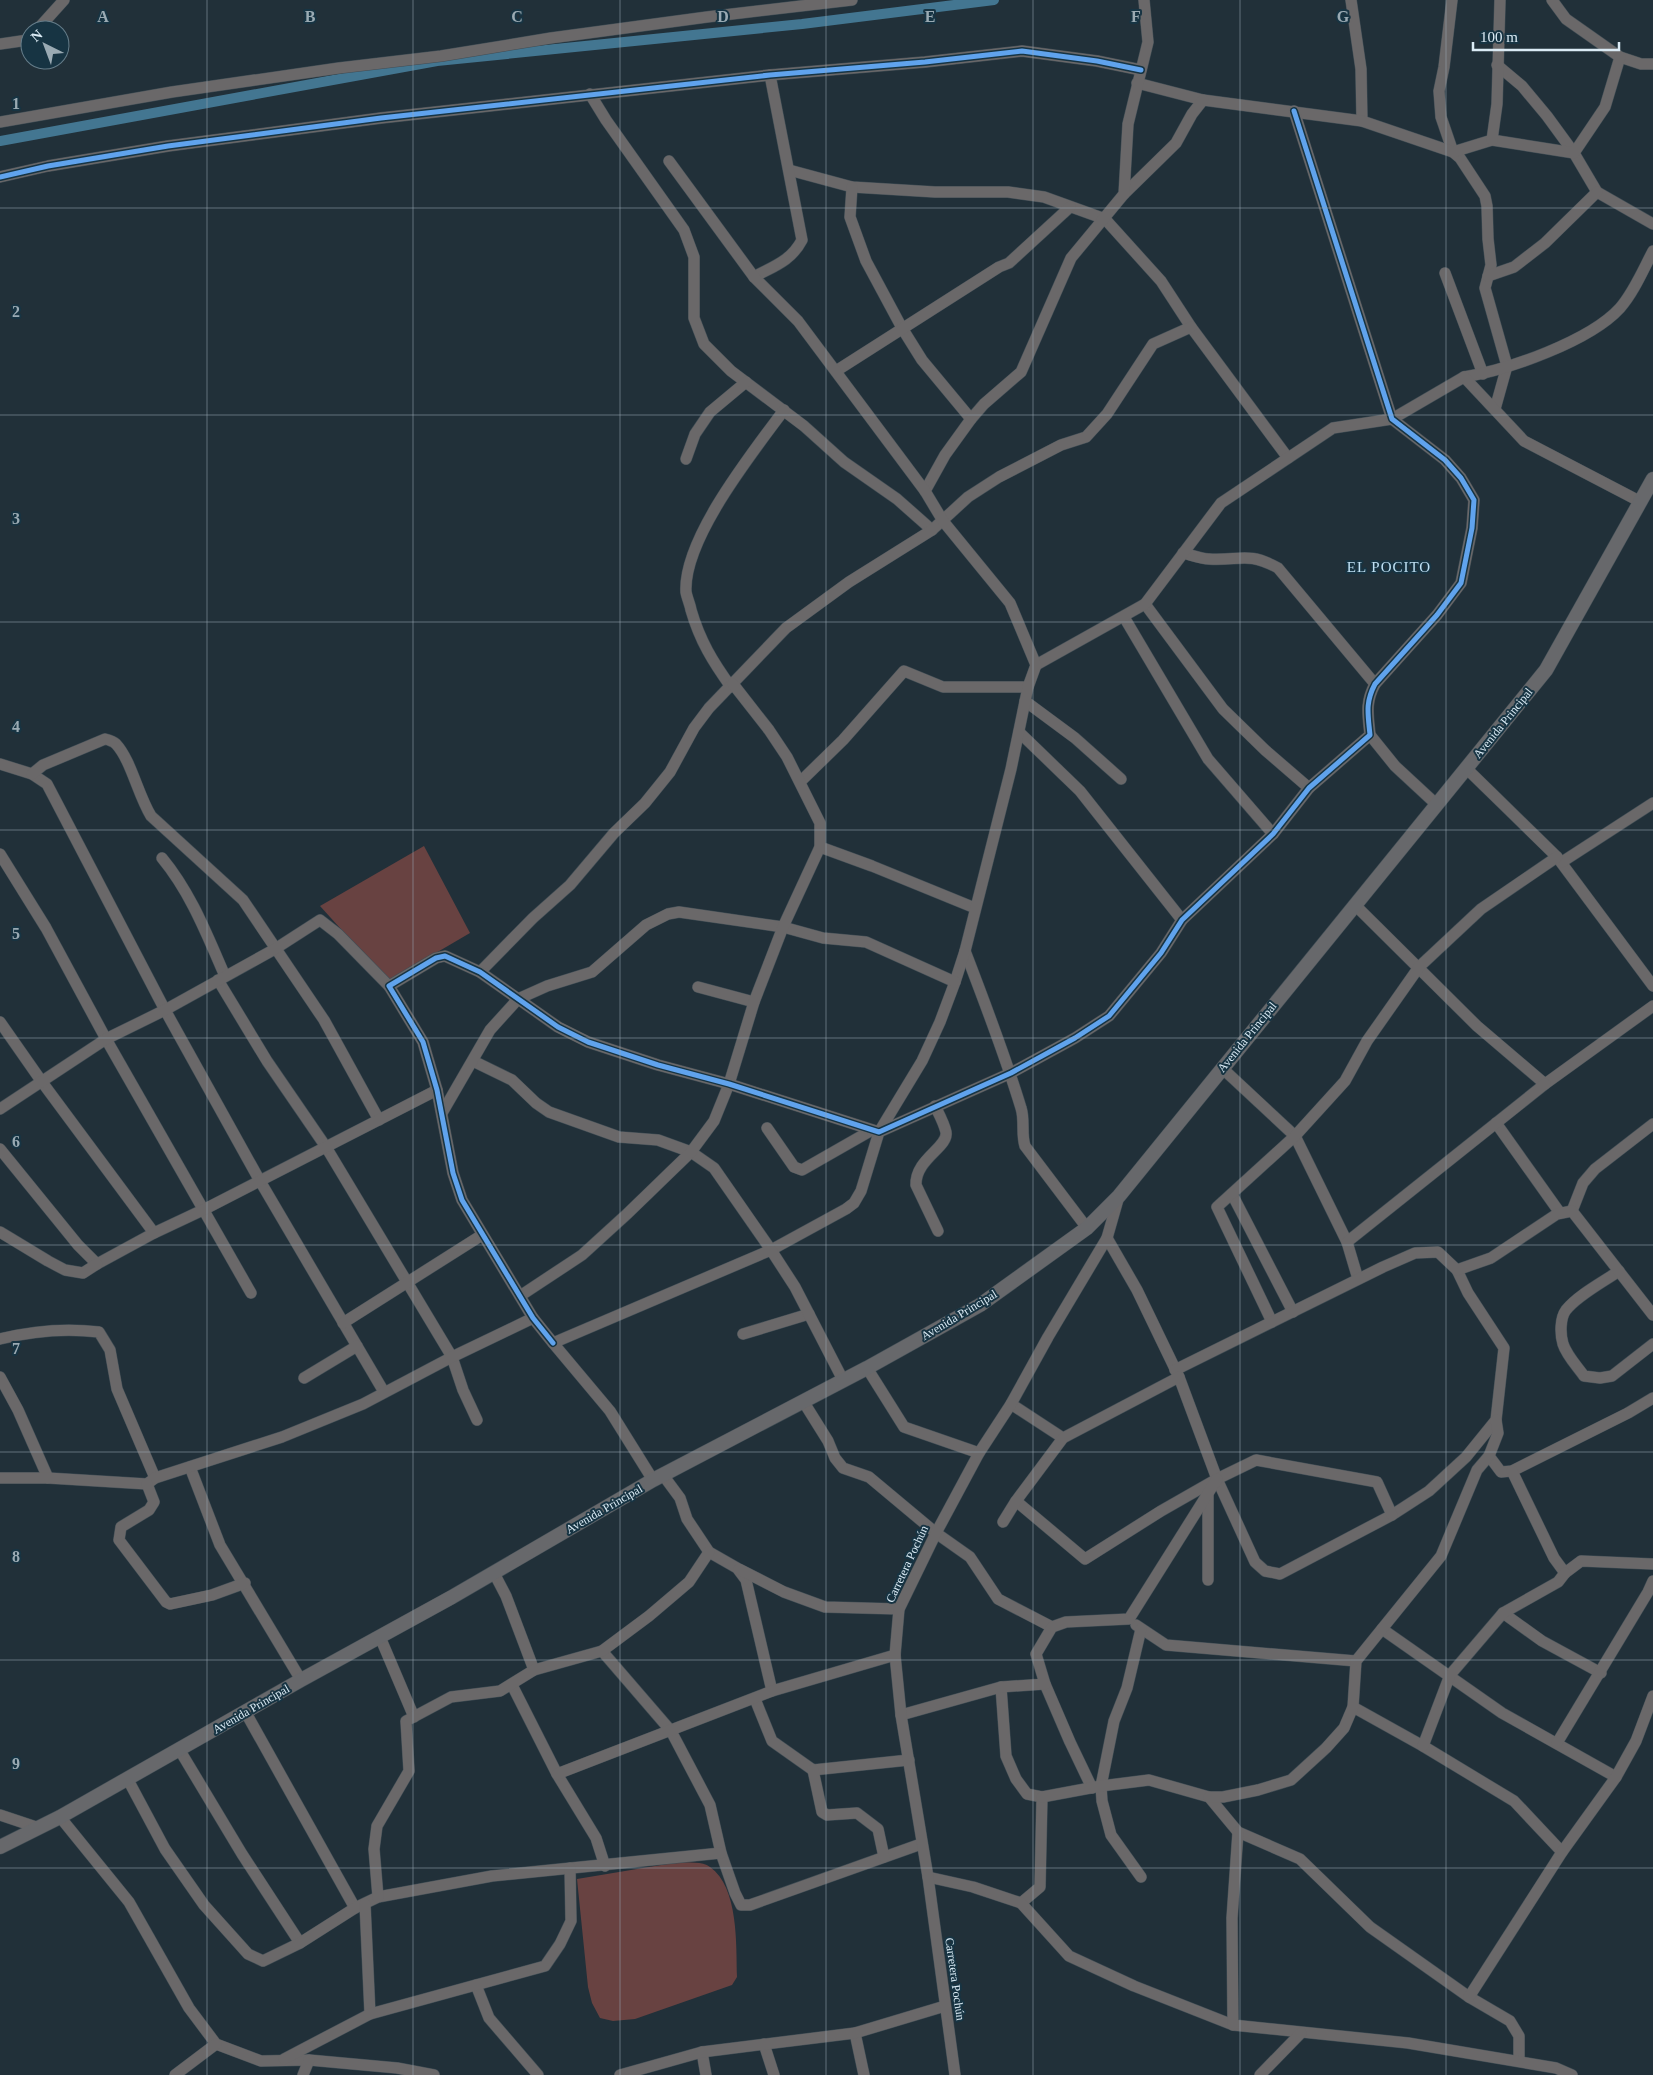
<svg xmlns="http://www.w3.org/2000/svg" width="1653" height="2075" font-family="Georgia,serif">
	<style>
		.green { fill: #684241 }
		.lines { fill: none; stroke-linecap: round; stroke-linejoin: round }
		.canal { stroke: #437691; stroke-width: 10 }
		.minor-casing { stroke: #404d55; stroke-width: 12 }
		.major-casing { stroke: #404d55; stroke-width: 15 }
		.minor { stroke: #6a6869; stroke-width: 11 }
		.major { stroke: #67686b; stroke-width: 14 }
		.cycleway-casing { stroke: #173443; stroke-width: 8 }
		.cycleway { stroke: #60a3ed; stroke-width: 5 }
		.grid { fill: none; stroke: #9aaab3; stroke-width: 1; stroke-opacity: 0.55 }
		.labels { text-anchor: middle; dominant-baseline: central; stroke-width: 4; stroke-linejoin: round; paint-order: stroke }
		.street-label { font-size: 12px; fill: #dbebf5; stroke: #173443 }
		.quarter-label { font-size: 15px; letter-spacing: 1px; fill: #bfe0f4; stroke: #173443 }
		.grid-label { font-size: 16px; text-anchor: middle; font-weight: bold; fill: #9aaab3; stroke: #173443; stroke-width: 4; stroke-linejoin: round; paint-order: stroke }
	</style>
	<rect width="100%" height="100%" fill="#213039"/>
	<!-- green -->
	<g class="green">
		<path d="M424,846l46,87 -82,48 -68,-75z"/>
		<path d="M679,1862c10,1 23,-1 31,5 29,20 26,79 27,110l-5,8 -97,34 -22,2 -13,-3 -8,-15 -4,-16 -11,-108z"/>
	</g>
	<g class="lines">
		<!-- canal -->
		<path class="canal" d="M0,141l437,-80 365,-37 192,-24"/>
		<!-- minor casing -->
		<g class="minor-casing">
			<g id="minor">
				<path d="M1351,0l10,69 1,52"/>
				<path d="M1452,0l-8,67 -5,24 2,26 12,35 7,6 25,38 2,10 1,33 3,26 -6,23 22,78 -12,43"/>
				<path d="M1552,0l14,19 54,38 21,7h12"/>
				<path d="M37,30l27,-30"/>
				<path d="M0,44l28,-4 2,-2"/>
				<path d="M1497,65l25,21 25,30 27,37 23,39 56,32"/>
				<path d="M1137,83l66,17 159,21 91,31 39,-12 82,13 31,-46 15,-50"/>
				<path d="M590,94l16,26 78,110 10,27v61l10,26 27,27 73,55 40,36 53,37 35,31"/>
				<path d="M0,122l172,-30 167,-24 102,-12 110,-18 156,-21 145,-17"/>
				<path d="M1492,140l5,-36 3,-104"/>
				<path d="M789,170l63,17 83,5h73l36,5 61,22 56,62 30,46 97,131"/>
				<path d="M0,177l48,-11 120,-20 213,-28 389,-43 155,-13 97,-11 75,10 44,9"/>
				<path d="M852,187l-2,30 16,44 36,67 20,32 49,59"/>
				<path d="M1124,194l52,-51 16,-29 11,-14"/>
				<path d="M1445,273l38,101"/>
				<path d="M1488,276l26,-9 31,-24 52,-51"/>
				<path d="M754,277c20,-11 37,-16 48,-37l-32,-165"/>
				<path d="M836,371l163,-104 10,-4 61,-56"/>
				<path d="M1464,377c44,-7 126,-36 156,-69 14,-16 23,-38 33,-57"/>
				<path d="M686,459l9,-25 15,-22 36,-30"/>
				<path d="M925,491l20,-36 26,-36 13,-15 37,-32 50,-114 53,-64 4,-70 20,-82 -4,-42"/>
				<path d="M1183,553c8,2 18,6 26,6 31,2 38,-8 69,9l97,116"/>
				<path d="M1145,604l78,105 42,41 44,38"/>
				<path d="M1124,617l84,142 65,75"/>
				<path d="M1036,665l109,-61 76,-101 112,-75 59,-9 72,-42 60,64 117,61"/>
				<path d="M731,687c-18,-25 -31,-46 -40,-77 -1,-6 -4,-12 -5,-18 -3,-53 67,-140 98,-182"/>
				<path d="M1025,701l50,37 46,41"/>
				<path d="M1019,732l61,59 102,129"/>
				<path d="M1370,735l25,31 41,38"/>
				<path d="M0,764l32,10 15,10 118,226 95,171 124,211"/>
				<path d="M1466,768l91,89 96,129"/>
				<path d="M32,774l11,-9 62,-26c4,1 8,2 11,5 15,16 22,51 35,72l92,84 81,120 55,100"/>
				<path d="M800,782l43,-42 61,-69 39,16h85"/>
				<path d="M820,847l52,19 103,42"/>
				<path d="M0,854l46,74 60,111 145,254"/>
				<path d="M162,858c29,35 45,77 63,118"/>
				<path d="M1562,862l91,-59"/>
				<path d="M1355,905l122,121 68,58 108,-78"/>
				<path d="M965,951c20,52 40,104 56,157 4,12 0,26 4,38l62,82"/>
				<path d="M480,972l53,-54 37,-33 44,-52 31,-30 25,-31 24,-44 15,-20 77,-80 63,-46 83,-52 36,-33 31,-20 62,-32 25,-8 21,-23 46,-70 38,-17"/>
				<path d="M218,980l49,81 59,86 126,210 11,33 14,30"/>
				<path d="M698,987l56,15"/>
				<path d="M0,1022l42,60 112,151"/>
				<path d="M473,1061l39,19 24,23 13,9 70,25 39,3 33,12 23,16 57,82 75,-41 8,-6 7,-12 18,-59 43,-71 18,-39 15,-40 10,-31 46,-182 17,-82 8,-22 -26,-62 -67,-82 -18,-30 -127,-170 -44,-44 -85,-116"/>
				<path d="M1222,1068l73,68 52,106 11,37"/>
				<path d="M935,1106c4,8 9,17 11,26 3,15 -31,27 -30,53l22,46"/>
				<path d="M0,1109l106,-70 59,-29 110,-61 45,-29 18,14 51,52"/>
				<path d="M442,1113l48,-83 28,-31 29,-13 45,-14 54,-47 22,-11 11,-2 104,15 40,11 43,4 89,40"/>
				<path d="M1496,1123l64,90"/>
				<path d="M767,1128l27,39 8,3 70,-40"/>
				<path d="M0,1149l78,96 19,19 57,-31 51,-24 232,-119"/>
				<path d="M1232,1194l61,118"/>
				<path d="M1572,1211l11,-28 12,-14 58,-45"/>
				<path d="M0,1232l48,29 17,9 18,3 14,-9"/>
				<path d="M1107,1238l30,52 42,87 38,102 38,83 10,9 15,3 112,-59 37,-24 37,-34 30,-37 8,-72 -36,-55 -11,-23"/>
				<path d="M1347,1242l198,-158"/>
				<path d="M1619,1271c-16,11 -41,24 -53,39 -6,8 -6,24 -3,34 4,12 14,22 21,32l16,2 12,-2 41,-32"/>
				<path d="M520,1296l62,-41 45,-41 64,-62 23,-31 15,-37 25,-82 29,-75 37,-80v-24l-33,-66 -18,-27 -36,-46"/>
				<path d="M1272,1322l-55,-115 78,-71 50,-55 22,-40 52,-74 62,-58 76,-52"/>
				<path d="M343,1323l139,-88"/>
				<path d="M743,1334l66,-20"/>
				<path d="M0,1339c32,-8 66,-11 99,-7l11,18 7,39 38,89"/>
				<path d="M553,1343l-20,-25 -71,-118 -9,-27 -16,-83 -14,-48 -34,-56 47,-28 9,-2 35,16 78,55 30,15 70,23 71,19 150,48 132,-59 64,-35 34,-22 52,-63 21,-33 91,-86 36,-46 61,-53c-2,-21 -5,-32 5,-51l62,-69 24,-32 11,-55 2,-28 -13,-22 -16,-18 -53,-41 -98,-308"/>
				<path d="M867,1368l37,59 75,26"/>
				<path d="M1175,1370l208,-103 32,-14 23,-1 19,18 34,-12 66,-44 15,-3 81,104"/>
				<path d="M0,1377l18,33 30,68"/>
				<path d="M304,1378l53,-32"/>
				<path d="M803,1401l25,40 7,17 8,10 26,9 67,56 34,24 28,42 54,28"/>
				<path d="M1011,1404l52,34"/>
				<path d="M1496,1420l2,13 -9,23 12,16 11,-1 116,-58 25,-15"/>
				<path d="M190,1467l30,78 81,135"/>
				<path d="M1512,1471l42,87 11,15 16,-12 72,3"/>
				<path d="M663,1475l17,23 7,21 22,33 28,16 9,12 26,111"/>
				<path d="M0,1478h48l99,6 8,-6 127,-41 81,-33 89,-47 81,-39"/>
				<path d="M653,1480l-43,-69 -57,-68 218,-93 24,37 48,93"/>
				<path d="M147,1484l7,18 -5,8 -28,17 -2,13 47,62 4,2 42,-9 33,-12"/>
				<path d="M1016,1501l69,58 76,-48 56,-32 39,-19 121,22 15,33"/>
				<path d="M1003,1522l13,-21 47,-63 116,-61"/>
				<path d="M739,1569l45,23 41,15 74,2"/>
				<path d="M494,1573l12,23 28,74"/>
				<path d="M1208,1580v-86"/>
				<path d="M1503,1613l39,28 59,32"/>
				<path d="M1136,1625l30,20 190,16"/>
				<path d="M1141,1629l-14,59 -13,33 -13,65 1,15 9,34 30,42"/>
				<path d="M1382,1629l120,84 114,64"/>
				<path d="M380,1637l34,80"/>
				<path d="M602,1651l69,80 39,74 11,48 14,40 6,12h9l171,-61"/>
				<path d="M1045,1684l25,58 22,46"/>
				<path d="M512,1685l45,89 39,64 9,28"/>
				<path d="M1001,1687l5,69 10,23 11,15 15,3 -2,90 -19,16"/>
				<path d="M755,1699l17,42 41,29 96,-10"/>
				<path d="M1353,1707l70,39 91,55 48,51"/>
				<path d="M246,1713l109,195"/>
				<path d="M901,1715l100,-28 44,-3 -9,-30 16,-27 14,-5 63,-3 88,-140"/>
				<path d="M1557,1743l91,-151 5,-11"/>
				<path d="M1423,1746l27,-71 53,-62 55,-31 7,-9"/>
				<path d="M179,1749l63,105 58,89"/>
				<path d="M813,1770l9,42 5,3 30,-2 21,16 6,28"/>
				<path d="M557,1774l215,-83 123,-36"/>
				<path d="M127,1778l38,71 39,56 44,49 15,7 37,-18 55,-35 23,-11 114,-21 229,-23"/>
				<path d="M1042,1797l59,-11 48,-6 60,17 29,35 62,27 70,68 99,70 41,24 9,15v25"/>
				<path d="M1209,1797h14l35,-7 33,-10 35,-32 18,-20 9,-21 3,-46 85,-105 36,-86 12,-14"/>
				<path d="M0,1815l39,13"/>
				<path d="M60,1817l69,85 60,106 27,36 45,17 48,-1 88,8 37,7"/>
				<path d="M928,1877l45,10 48,16 48,53 65,30 99,39 175,18 148,25 16,7"/>
				<path d="M378,1897l-4,-48 3,-23 32,-55 -3,-50 45,-24 49,-6 34,-21 68,-19 47,-35 40,-34 20,-30"/>
				<path d="M365,1904l5,110"/>
				<path d="M476,1985l13,33 49,57"/>
				<path d="M1469,1997l93,-145 54,-75 20,-36 17,-45"/>
				<path d="M1233,2025l-1,-107 6,-86"/>
				<path d="M855,2033l9,42"/>
				<path d="M764,2044l10,31"/>
				<path d="M702,2052l4,23"/>
				<path d="M284,2059l86,-45 175,-48 15,-22 11,-23 -1,-53"/>
				<path d="M175,2075l41,-31"/>
				<path d="M303,2075l6,-15"/>
				<path d="M620,2075l82,-23 153,-19 90,-27"/>
				<path d="M955,2075l-27,-198 -27,-162 -6,-60 4,-46 37,-76 43,-80 32,-49 37,-67 59,-99 12,-42"/>
				<path d="M1260,2075l41,-42"/>
			</g>
		</g>
		<!-- major casing -->
		<g class="major-casing">
			<path id="major" d="M0,1847l60,-30 241,-137 151,-83 201,-117 214,-112 113,-63 107,-77 32,-32 427,-526 107,-191"/>
		</g>
		<!-- minor -->
		<use href="#minor" class="minor"/>
		<!-- major -->
		<use href="#major" class="major"/>
		<!-- cycleway casing -->
		<g class="cycleway-casing">
			<g id="cycleway">
				<path d="M0,177l48,-11 120,-20 213,-28 389,-43 155,-13 97,-11 75,10 44,9"/>
				<path d="M553,1343l-20,-25 -71,-118 -9,-27 -16,-83 -14,-48 -34,-56 47,-28 9,-2 35,16 78,55 30,15 70,23 71,19 150,48 132,-59 64,-35 34,-22 52,-63 21,-33 91,-86 36,-46 61,-53c-2,-21 -5,-32 5,-51l62,-69 24,-32 11,-55 2,-28 -13,-22 -16,-18 -53,-41 -98,-308"/>
			</g>
		</g>
		<!-- cycleway -->
		<use href="#cycleway" class="cycleway"/>
	</g>
	<!-- grid -->
	<path class="grid" d="M207,0v2075M413,0v2075M620,0v2075M826,0v2075M1033,0v2075M1240,0v2075M1446,0v2075M0,208h1653M0,415h1653M0,622h1653M0,830h1653M0,1038h1653M0,1245h1653M0,1452h1653M0,1660h1653M0,1868h1653"/>
	<g class="labels">
		<!-- street labels -->
		<g class="street-label">
			<text transform="translate(1503 723) rotate(-51)">Avenida Principal</text>
			<text transform="translate(1247 1037) rotate(-51)">Avenida Principal</text>
			<text transform="translate(959 1315) rotate(-31)">Avenida Principal</text>
			<text transform="translate(604 1509) rotate(-30)">Avenida Principal</text>
			<text transform="translate(907 1564) rotate(-65)">Carretera Pochún</text>
			<text transform="translate(251 1709) rotate(-30)">Avenida Principal</text>
			<text transform="translate(955 1979) rotate(82)">Carretera Pochún</text>
		</g>
		<!-- quarter labels -->
		<g class="quarter-label">
			<text x="1389" y="567">EL POCITO</text>
		</g>
	</g>
	<g class="grid-label">
		<text x="103" y="22">A</text>
		<text x="310" y="22">B</text>
		<text x="517" y="22">C</text>
		<text x="723" y="22">D</text>
		<text x="930" y="22">E</text>
		<text x="1136" y="22">F</text>
		<text x="1343" y="22">G</text>
		<text x="16" y="109">1</text>
		<text x="16" y="317">2</text>
		<text x="16" y="524">3</text>
		<text x="16" y="732">4</text>
		<text x="16" y="939">5</text>
		<text x="16" y="1147">6</text>
		<text x="16" y="1354">7</text>
		<text x="16" y="1562">8</text>
		<text x="16" y="1769">9</text>
	</g>
	<!-- north arrow -->
	<g transform="translate(45 45) rotate(318)"><circle r="24" fill="#173443" stroke="#657d8a"/>
	<path d="M0-4L9 19L0 12L-9 19Z" fill="#9aaab3"/>
	<text y="-8" font-size="14" font-weight="bold" text-anchor="middle" fill="#dbebf5">N</text>
	</g>
	<!-- scale -->
	<path d="M1473 42v8h146v-8" fill="none" stroke="#dbebf5" stroke-width="2.5"/>
	<text x="1480" y="42" font-size="15" fill="#dbebf5" stroke="#173443" stroke-width="4" paint-order="stroke">100 m</text>
</svg>
